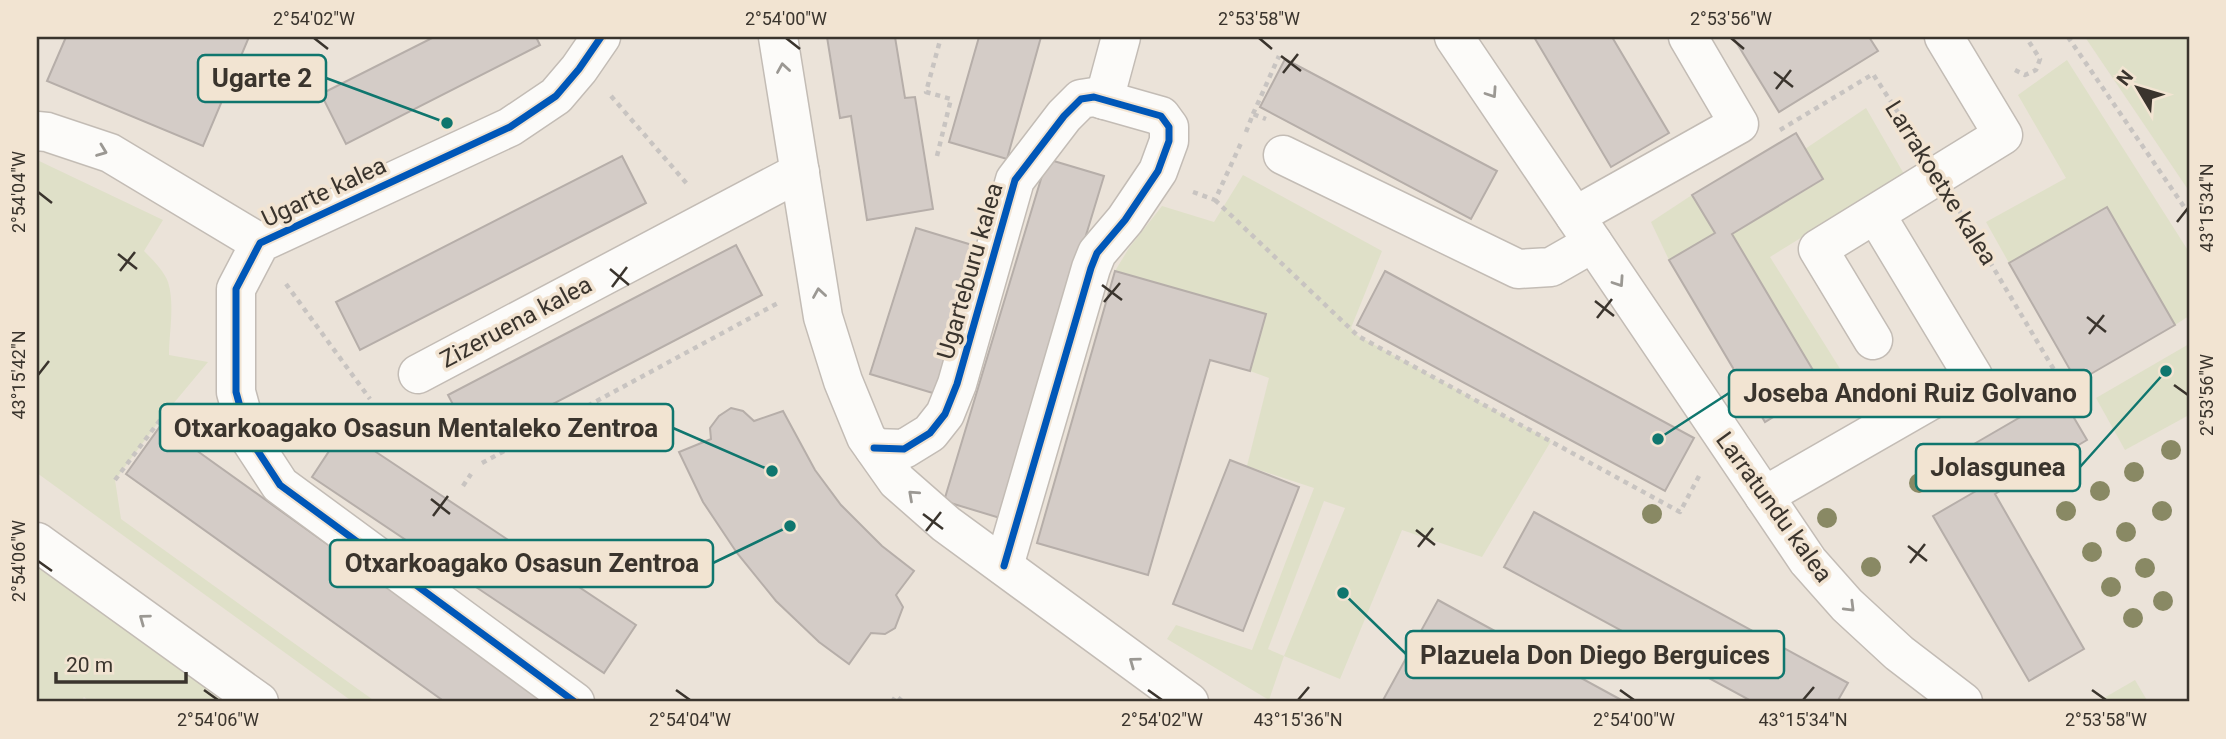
<svg xmlns="http://www.w3.org/2000/svg" width="2226" height="739" font-family="Roboto,sans-serif">
	<style>
		.green { fill: #dfe0c8; fill-rule: evenodd }
		.building { fill: #d4ccc7; stroke: #b6aea9; stroke-width: 2 }
		.lines { fill: none; stroke-linecap: round; stroke-linejoin: round }
		.minor-casing { stroke: #c3bcb5; stroke-width: 41 }
		.path { stroke: #c8c4c1; stroke-width: 4.5; stroke-dasharray: 5 5; stroke-linecap: butt }
		.minor { stroke: #fcfbf9; stroke-width: 38 }
		.cycleway-casing { stroke: #f2e4d2; stroke-width: 11 }
		.cycleway { stroke: #0057b8; stroke-width: 7 }
		.tree { fill: #898964 }
		.oneway { stroke: #9b9893 }
		.ticks { fill: none; stroke: #3a342d; stroke-width: 2.5 }
		.labels { text-anchor: middle; dominant-baseline: central; stroke-width: 7; stroke-linejoin: round; paint-order: stroke }
		.street-label { font-size: 24px; fill: #3a342d; stroke: #f2e4d2 }
		.leader { fill: none; stroke: #0f766e; stroke-width: 2.5 }
		.callout-dot { fill: #0f766e; stroke: #f2e4d2; stroke-width: 2.5 }
		.callout { fill: #f2e4d2; stroke: #0f766e; stroke-width: 2.5 }
		.callout-label { font-size: 26px; text-anchor: middle; font-weight: bold; fill: #3a342d }
		.neatline { fill: none; stroke: #3a342d; stroke-width: 2.5 }
		.ticks-label { font-size: 18px; text-anchor: middle; fill: #3a342d }
	</style>
	<rect width="100%" height="100%" fill="#ebe3d9"/>
	<!-- green -->
	<g class="green">
		<path d="M2085,37h102l2,3v151z"/>
		<path d="M2067,60l122,192v64l-14,9 -68,-118 -98,56 -23,-41 80,-44 -48,-83z"/>
		<path d="M1866,108l38,66 -134,83 74,118 -21,12 -91,-153 91,-54 -18,-31z"/>
		<path d="M37,160l126,60 -19,31c9,9 20,20 24,31 7,22 1,51 1,73l39,7 -45,54 -48,64 6,39 255,183h-23l-316,-229z"/>
		<path d="M1243,175l139,76 -31,77 7,8 193,105 -69,116 -80,-27 -62,149 -56,-23 -15,44 -102,-61 9,-14 76,25 62,-162 -67,-22 22,-88 -19,-7 16,-57 -151,-43 14,-23 33,-42 52,16zM1324,501l21,7 -61,148 -16,-7z"/>
		<path d="M1692,195l23,38 -46,27 -18,-38z"/>
		<path d="M2189,344v71l-64,35 -29,-52z"/>
		<path d="M37,558l203,144h-149l-7,-5 -4,5h-43z"/>
		<path d="M2135,680l13,22h-51z"/>
	</g>
	<!-- building -->
	<g class="building">
		<path d="M66,37h183l-46,109 -156,-65z"/>
		<path d="M434,37h102l4,8 -194,99 -25,-50z"/>
		<path d="M827,37h68l10,61 10,-1 18,112 -66,11 -16,-104 -11,2z"/>
		<path d="M979,37h62l-34,122 -58,-17z"/>
		<path d="M1534,37h78l57,96 -58,34z"/>
		<path d="M1733,37h136l9,14 -99,61z"/>
		<path d="M1285,59l212,112 -26,48 -211,-112z"/>
		<path d="M1796,133l27,46 -91,55 91,153 -58,35 -96,-162 46,-27 -23,-38z"/>
		<path d="M622,156l24,47 -286,147 -24,-48z"/>
		<path d="M1047,159l57,17 -104,342 -56,-17z"/>
		<path d="M2107,207l68,118 -98,57 -68,-119z"/>
		<path d="M916,228l66,20 -46,146 -66,-20z"/>
		<path d="M736,245l26,50 -288,150 -26,-50z"/>
		<path d="M1115,271l151,43 -16,57 -40,-11 -62,215 -111,-32z"/>
		<path d="M1385,271l309,167 -29,53 -308,-166z"/>
		<path d="M2060,394l27,46 -92,54 89,155 -55,32 -96,-165 43,-25 -21,-36z"/>
		<path d="M731,408l12,3 11,10 29,-10 32,59 26,35 41,41 32,25 -18,24 7,12 -8,21 -10,6 -14,-1 -22,31 -30,-22 -43,-41 -39,-48 -34,-51 -24,-50 32,-13 -1,-11 9,-12z"/>
		<path d="M161,425l384,275 -2,2h-98l-319,-228z"/>
		<path d="M343,430l293,195 -32,48 -292,-196z"/>
		<path d="M1230,460l69,27 -56,144 -70,-27z"/>
		<path d="M1534,512l314,171 -11,19h-84l-249,-135z"/>
		<path d="M1438,600l187,102h-243z"/>
	</g>
	<g class="lines">
		<!-- minor casing -->
		<g class="minor-casing">
			<g id="minor">
				<path d="M778,37l45,280 20,64 23,56 31,44 49,43 243,178"/>
				<path d="M1454,37l354,524 39,44 52,48 64,49"/>
				<path d="M1104,100l17,-63"/>
				<path d="M37,131l10,1 63,21 150,90"/>
				<path d="M1283,155l235,114 33,-2 42,-24"/>
				<path d="M1575,216l164,-92 -51,-87"/>
				<path d="M1873,340l-55,-91 185,-114 -59,-98"/>
				<path d="M418,374l382,-202"/>
				<path d="M874,448l30,1 26,-16 15,-19 12,-30 58,-204 49,-64 17,-17 13,-2 67,19 8,11v14l-11,30 -33,49 -28,33 -6,15 -87,298"/>
				<path d="M1764,496l209,-120 -97,-161"/>
				<path d="M37,542l222,160"/>
				<path d="M575,702l-295,-217 -32,-49 -12,-44v-103l24,-46 250,-116 46,-31 23,-27 22,-32"/>
			</g>
		</g>
		<!-- path -->
		<g class="path">
			<path d="M2068,37l121,177"/>
			<path d="M2015,70l10,5 11,-5 4,-11 -14,-22"/>
			<path d="M611,96l77,89"/>
			<path d="M1253,114l26,-58"/>
			<path d="M1780,130l93,-56 43,66"/>
			<path d="M1246,132l7,-18 13,5"/>
			<path d="M937,156l14,-57 -25,-7 15,-55"/>
			<path d="M1193,192l22,8 26,-57"/>
			<path d="M1215,200l143,136 322,176 19,-36"/>
			<path d="M1959,210l107,180"/>
			<path d="M286,284l84,115"/>
			<path d="M482,463l296,-160 -1,-3"/>
			<path d="M115,480l48,-64"/>
			<path d="M463,486l8,-12"/>
			<path d="M560,553l7,-12"/>
			<path d="M892,702l4,-6 7,6"/>
		</g>
		<!-- minor -->
		<use href="#minor" class="minor"/>
		<!-- cycleway casing -->
		<g class="cycleway-casing">
			<g id="cycleway">
				<path d="M874,448l30,1 26,-16 15,-19 12,-30 58,-204 49,-64 17,-17 13,-2 67,19 8,11v14l-11,30 -33,49 -28,33 -6,15 -87,298"/>
				<path d="M575,702l-295,-217 -32,-49 -12,-44v-103l24,-46 250,-116 46,-31 23,-27 22,-32"/>
			</g>
		</g>
		<!-- cycleway -->
		<use href="#cycleway" class="cycleway"/>
	</g>
	<!-- trees -->
	<g class="tree">
		<circle cx="2171" cy="450" r="10"/>
		<circle cx="2134" cy="472" r="10"/>
		<circle cx="1919" cy="483" r="10"/>
		<circle cx="2100" cy="491" r="10"/>
		<circle cx="2066" cy="511" r="10"/>
		<circle cx="2162" cy="511" r="10"/>
		<circle cx="1652" cy="514" r="10"/>
		<circle cx="1827" cy="518" r="10"/>
		<circle cx="2126" cy="532" r="10"/>
		<circle cx="2092" cy="552" r="10"/>
		<circle cx="1871" cy="567" r="10"/>
		<circle cx="2145" cy="568" r="10"/>
		<circle cx="2111" cy="587" r="10"/>
		<circle cx="2163" cy="601" r="10"/>
		<circle cx="2133" cy="618" r="10"/>
	</g>
	<!-- one-way arrows -->
	<defs><path id="oneway-chevron" d="M-2-3.5L2.5 0L-2 3.5" fill="none" stroke-width="1.6" stroke-linecap="round" stroke-linejoin="round" transform="scale(1.75)"/></defs>
	<g class="oneway">
		<use href="#oneway-chevron" transform="translate(783 68) rotate(-99)"/>
		<use href="#oneway-chevron" transform="translate(1492 93) rotate(56)"/>
		<use href="#oneway-chevron" transform="translate(102 151) rotate(21)"/>
		<use href="#oneway-chevron" transform="translate(1619 282) rotate(56)"/>
		<use href="#oneway-chevron" transform="translate(819 293) rotate(-99)"/>
		<use href="#oneway-chevron" transform="translate(913 495) rotate(-138)"/>
		<use href="#oneway-chevron" transform="translate(1850 607) rotate(45)"/>
		<use href="#oneway-chevron" transform="translate(144 619) rotate(-144)"/>
		<use href="#oneway-chevron" transform="translate(1134 662) rotate(-144)"/>
	</g>
	<!-- ticks -->
	<path class="ticks" d="M314,38l14,11M786,38l14,11M1259,38l13,11M1731,38l13,11M1281,56l20,15M1774,72l19,15M1283,73l15,-19M1776,89l15,-19M38,192l14,11M2177,222l11,-14M118,254l19,15M610,269l19,16M120,271l15,-19M1102,285l20,15M612,287l15,-20M1595,301l19,15M1104,302l16,-19M2087,317l19,15M1597,318l15,-19M2089,334l15,-19M38,375l11,-14M2174,385l14,10M431,499l19,15M923,514l20,15M433,516l15,-20M1416,530l19,15M926,531l15,-19M1908,546l19,15M1418,547l15,-19M38,561l14,10M1910,563l15,-19M204,690l14,10M676,690l14,10M1148,690l14,10M1620,690l14,10M2092,690l14,10M1298,700l11,-13M1803,700l11,-13"/>
	<g class="labels">
		<!-- street labels -->
		<g class="street-label">
			<text transform="translate(1941 183) rotate(58)">Larrakoetxe kalea</text>
			<text transform="translate(324 192) rotate(-25)">Ugarte kalea</text>
			<text transform="translate(970 271) rotate(-74)">Ugarteburu kalea</text>
			<text transform="translate(516 322) rotate(-28)">Zizeruena kalea</text>
			<text transform="translate(1774 507) rotate(54)">Larratundu kalea</text>
		</g>
	</g>
	<!-- callouts -->
	<path class="leader" d="M447 123L326 78M1658 439L1729 393M772 471L673 428M2166 371L2080 467M790 526L713 563M1343 593L1406 654"/>
	<g class="callout-dot">
		<circle cx="447" cy="123" r="7"/>
		<circle cx="1658" cy="439" r="7"/>
		<circle cx="772" cy="471" r="7"/>
		<circle cx="2166" cy="371" r="7"/>
		<circle cx="790" cy="526" r="7"/>
		<circle cx="1343" cy="593" r="7"/>
	</g>
	<g class="callout">
		<rect x="198" y="55" width="128" height="47" rx="7"/>
		<rect x="1729" y="370" width="362" height="47" rx="7"/>
		<rect x="160" y="404" width="513" height="47" rx="7"/>
		<rect x="1916" y="444" width="164" height="47" rx="7"/>
		<rect x="330" y="540" width="383" height="47" rx="7"/>
		<rect x="1406" y="631" width="378" height="47" rx="7"/>
	</g>
	<g class="callout-label">
		<text x="262" y="87">Ugarte 2</text>
		<text x="1910" y="402">Joseba Andoni Ruiz Golvano</text>
		<text x="416" y="437">Otxarkoagako Osasun Mentaleko Zentroa</text>
		<text x="1998" y="476">Jolasgunea</text>
		<text x="522" y="572">Otxarkoagako Osasun Zentroa</text>
		<text x="1595" y="664">Plazuela Don Diego Berguices</text>
	</g>
	<!-- border -->
	<rect width="2226" height="739" fill="none" stroke="#f2e4d2" stroke-width="77"/>
	<!-- north arrow -->
	<g transform="translate(2138 88) rotate(308)" stroke="#f2e4d2" stroke-width="5" paint-order="stroke">
	<path d="M0-5L12 26L0 18L-12 26Z" fill="#3a342d"/>
	<text y="-10" font-size="19" font-weight="bold" text-anchor="middle" fill="#3a342d">N</text>
	</g>
	<!-- scale -->
	<path d="M56 672v10h130v-10" fill="none" stroke="#3a342d" stroke-width="3.5"/>
	<text x="66" y="672" font-size="21" fill="#3a342d" stroke="#f2e4d2" stroke-width="5" paint-order="stroke">20 m</text>
	<rect x="38" y="38" width="2150" height="662" class="neatline"/>
	<g class="ticks-label">
		<text x="314" y="25">2°54'02"W</text>
		<text x="786" y="25">2°54'00"W</text>
		<text x="1259" y="25">2°53'58"W</text>
		<text x="1731" y="25">2°53'56"W</text>
		<text transform="translate(19 192) rotate(-90)" y="6">2°54'04"W</text>
		<text transform="translate(2207 208) rotate(-90)" y="6">43°15'34"N</text>
		<text transform="translate(19 375) rotate(-90)" y="6">43°15'42"N</text>
		<text transform="translate(2207 395) rotate(-90)" y="6">2°53'56"W</text>
		<text transform="translate(19 561) rotate(-90)" y="6">2°54'06"W</text>
		<text x="218" y="726">2°54'06"W</text>
		<text x="690" y="726">2°54'04"W</text>
		<text x="1162" y="726">2°54'02"W</text>
		<text x="1298" y="726">43°15'36"N</text>
		<text x="1634" y="726">2°54'00"W</text>
		<text x="1803" y="726">43°15'34"N</text>
		<text x="2106" y="726">2°53'58"W</text>
	</g>
</svg>
